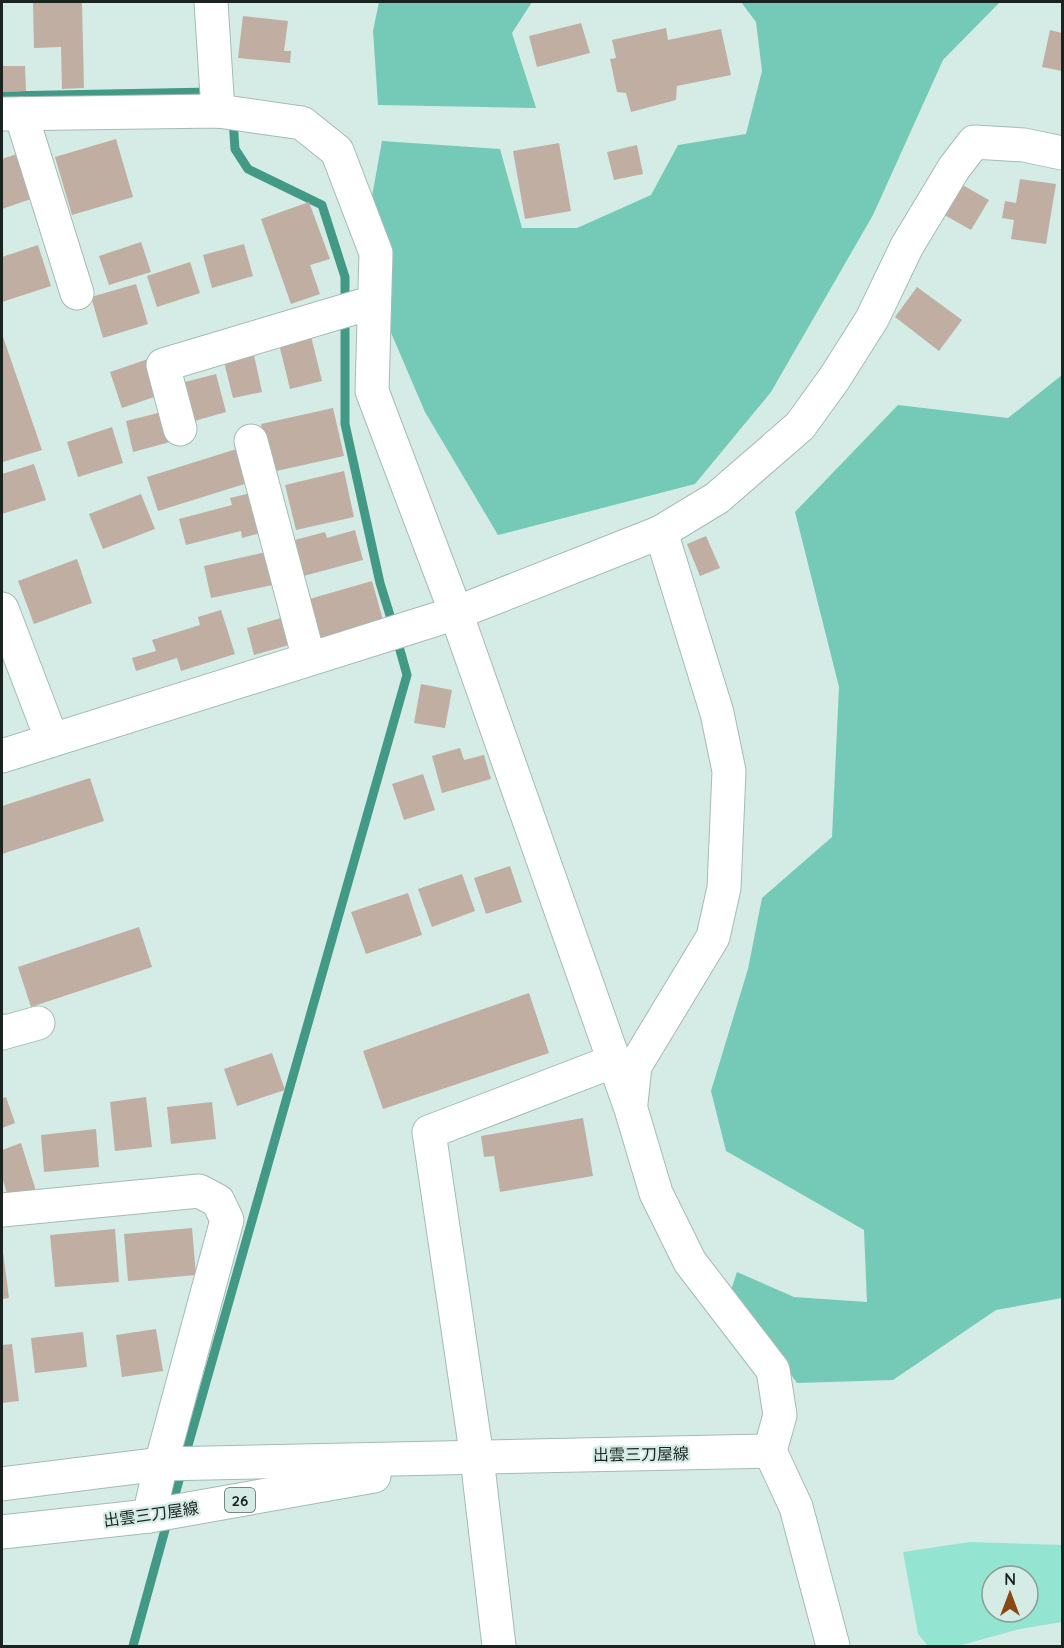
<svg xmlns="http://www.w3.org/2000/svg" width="1064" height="1648" font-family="Quicksand,'Noto Sans JP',sans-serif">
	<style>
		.green { fill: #93e5d1; fill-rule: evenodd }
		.forest { fill: #74cab6 }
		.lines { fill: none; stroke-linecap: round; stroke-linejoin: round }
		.stream { stroke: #429986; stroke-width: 9 }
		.building { fill: #c0aea2 }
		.minor-casing { stroke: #a4bbb4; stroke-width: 35 }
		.major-casing { stroke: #a4bbb4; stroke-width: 35 }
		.minor { stroke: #fff; stroke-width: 33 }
		.major { stroke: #fff; stroke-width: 33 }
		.labels { text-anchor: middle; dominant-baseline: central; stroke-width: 4.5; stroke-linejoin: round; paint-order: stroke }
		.shield { fill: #d4ece5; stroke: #525f5b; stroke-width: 1.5 }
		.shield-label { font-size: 15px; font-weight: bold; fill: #1a2320 }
		.street-label { font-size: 16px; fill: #1a2320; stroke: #d4ece5 }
	</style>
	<rect width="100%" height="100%" fill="#d4ece5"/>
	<!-- green -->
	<path class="green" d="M970,1542l92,3v77l-42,7 -62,17h-30l-10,-12 -15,-82zM992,1576h36v36h-36z"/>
	<!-- forest -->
	<g class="forest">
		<path d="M379,2h153l-20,31 24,75 -158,-3 -5,-74z"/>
		<path d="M741,2h259l-57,58 -70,155 -102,177 -76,92 -197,51 -73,-123 -36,-84 -18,-126 11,-61 118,8 22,79h55l74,-33 27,-50 68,-11 16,-63 -6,-49z"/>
		<path d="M1062,375v923l-66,12 -103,70 -96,3 -66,-93 6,-18 57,25 73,5 -3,-72 -138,-79 -15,-60 37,-122 14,-71 70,-61 7,-150 -44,-175 103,-107 110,13z"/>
	</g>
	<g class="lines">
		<!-- stream -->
		<g class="stream">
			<path d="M2,96l210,-4"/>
			<path d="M233,119l2,30 13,20 74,36 23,72v27"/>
			<path d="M185,1456l222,-781 -14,-50 -13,-42 -35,-159v-106"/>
			<path d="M172,1505l10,-35"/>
			<path d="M133,1646l35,-127"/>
		</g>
	</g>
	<!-- building -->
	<g class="building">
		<path d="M33,2h49l2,86 -22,1 -1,-42 -27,1z"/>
		<path d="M243,16l45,5 -4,30h7l-1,12 -52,-5z"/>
		<path d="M581,23l9,30 -53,14 -8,-31z"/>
		<path d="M666,28l2,12 53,-11 10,46 -54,11 -1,14 -45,12 -5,-19 -9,-1 -7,-33 6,-1 -4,-18z"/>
		<path d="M1050,30l12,3v38l-20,-4z"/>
		<path d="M2,66h23l1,25 -24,1z"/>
		<path d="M116,139l17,58 -61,18 -17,-58z"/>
		<path d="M559,143l12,68 -46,8 -12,-68z"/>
		<path d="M637,145l6,29 -29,6 -7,-28z"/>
		<path d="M20,153l14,45 -32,11v-50z"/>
		<path d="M1020,179l36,5 -10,60 -35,-5 3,-19 -12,-2 3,-17 11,2z"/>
		<path d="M959,183l30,17 -18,30 -30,-17z"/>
		<path d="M309,202l21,57 -20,6 10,29 -29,10 -30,-85z"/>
		<path d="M141,242l10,30 -42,13 -10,-29z"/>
		<path d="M244,244l9,32 -41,12 -9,-33z"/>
		<path d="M38,245l13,41 -49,16v-45z"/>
		<path d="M190,262l10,31 -43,14 -10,-31z"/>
		<path d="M136,284l12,40 -45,14 -12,-41z"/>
		<path d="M917,287l45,33 -23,31 -44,-34z"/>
		<path d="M2,334l40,116 -39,12 -1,-5z"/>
		<path d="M311,336l11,45 -32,8 -11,-45z"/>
		<path d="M254,355l8,37 -29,6 -9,-36z"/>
		<path d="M148,359l12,36 -38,13 -12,-36z"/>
		<path d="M216,374l10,38 -35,10 -10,-39z"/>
		<path d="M333,408l11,48 -72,16 -11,-48z"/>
		<path d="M166,411l8,30 -41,11 -7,-31z"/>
		<path d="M112,427l11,36 -45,14 -11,-35z"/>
		<path d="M243,447l11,34 -96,30 -11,-34z"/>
		<path d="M34,464l12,36 -44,14v-40z"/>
		<path d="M344,471l10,46 -58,13 -11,-45z"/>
		<path d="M255,492l10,40 -23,6 -1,-7 -55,14 -7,-26 53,-14 -2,-7z"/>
		<path d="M141,494l14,35 -52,20 -14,-35z"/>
		<path d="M355,530l8,30 -63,17 -9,-36 34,-9 2,6z"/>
		<path d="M706,536l14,32 -20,8 -13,-32z"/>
		<path d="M270,551l7,33 -66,14 -7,-32z"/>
		<path d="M77,559l15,44 -58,21 -16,-43z"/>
		<path d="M372,581l11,39 -66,19 -11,-39z"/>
		<path d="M221,610l14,44 -54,17 -4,-13 -41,13 -4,-13 24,-7 -4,-11 48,-15 -2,-8z"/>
		<path d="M281,618l8,27 -35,10 -7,-27z"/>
		<path d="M421,684l31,6 -7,38 -31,-5z"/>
		<path d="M460,748l4,12 20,-5 7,24 -49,14 -10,-37z"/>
		<path d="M423,774l12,36 -31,10 -12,-36z"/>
		<path d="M90,778l14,43 -102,33v-48z"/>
		<path d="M510,866l12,36 -36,12 -12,-36z"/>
		<path d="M462,874l13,37 -43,16 -14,-38z"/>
		<path d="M408,893l14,42 -56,19 -15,-42z"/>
		<path d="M139,927l13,40 -121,40 -13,-40z"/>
		<path d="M529,993l20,60 -166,56 -20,-58z"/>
		<path d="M272,1053l13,37 -48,16 -13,-37z"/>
		<path d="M6,1097l9,26 -13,5v-30z"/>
		<path d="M146,1097l6,50 -37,4 -5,-49z"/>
		<path d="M212,1102l4,37 -45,5 -4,-37z"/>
		<path d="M583,1118l10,58 -93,16 -6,-36 -10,1 -3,-21z"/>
		<path d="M96,1129l3,38 -55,5 -3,-37z"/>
		<path d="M21,1143l15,48 -27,9 -7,-23v-27z"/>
		<path d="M192,1228l4,47 -68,6 -4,-47z"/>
		<path d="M115,1229l4,53 -64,5 -5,-52z"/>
		<path d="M2,1252h1l6,46 -7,1z"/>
		<path d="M156,1329l7,42 -41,6 -6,-42z"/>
		<path d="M83,1332l4,35 -52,6 -4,-35z"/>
		<path d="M12,1344l7,57 -17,2v-58z"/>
	</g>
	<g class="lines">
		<!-- minor casing -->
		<g class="minor-casing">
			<g id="minor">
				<path d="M211,2l7,109"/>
				<path d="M2,114l216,-3 84,12 35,28 39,102 -4,138 84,222 175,496 25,84 34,69 83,108 7,45 -10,36 26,56 37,139"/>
				<path d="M21,114l56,179"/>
				<path d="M180,429l-17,-64 211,-63"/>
				<path d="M251,441l58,218"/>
				<path d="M2,609l50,131"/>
				<path d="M2,756l454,-143 205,-81 56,-34 83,-72 34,-47 38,-60 35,-73 47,-78 20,-26 50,3 38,8"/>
				<path d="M2,1031v2l36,-10"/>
				<path d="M631,1103l4,-37 78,-129 11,-49 5,-117 -12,-58 -56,-181"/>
				<path d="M2,1210l197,-19 19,10 9,19 -66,244 -12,52"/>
				<path d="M499,1646l-22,-188 -48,-326 185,-71"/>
			</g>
		</g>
		<!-- major casing -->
		<g class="major-casing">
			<g id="major">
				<path d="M2,1484l159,-20 609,-13"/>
				<path d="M2,1532l147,-16 225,-40"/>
			</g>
		</g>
		<!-- minor -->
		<use href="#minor" class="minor"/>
		<!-- major -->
		<use href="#major" class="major"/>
	</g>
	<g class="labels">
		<!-- shield labels -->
		<rect class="shield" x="225" y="1488" width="30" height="24" rx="4.5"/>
		<g class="shield-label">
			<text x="240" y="1500">26</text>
		</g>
		<!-- street labels -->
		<g class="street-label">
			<text transform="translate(641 1454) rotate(-1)">出雲三刀屋線</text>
			<text transform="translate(151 1514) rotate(-8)">出雲三刀屋線</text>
		</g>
	</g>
	<!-- border -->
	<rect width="1064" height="1648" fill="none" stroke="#1a2320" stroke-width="6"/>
	<!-- north arrow -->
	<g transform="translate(1010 1594)"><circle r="28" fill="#d4ece5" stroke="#8a9c96" stroke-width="1.5"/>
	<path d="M0-4.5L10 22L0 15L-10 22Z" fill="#894911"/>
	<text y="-9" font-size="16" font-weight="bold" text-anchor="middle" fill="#1a2320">N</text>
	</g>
</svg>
